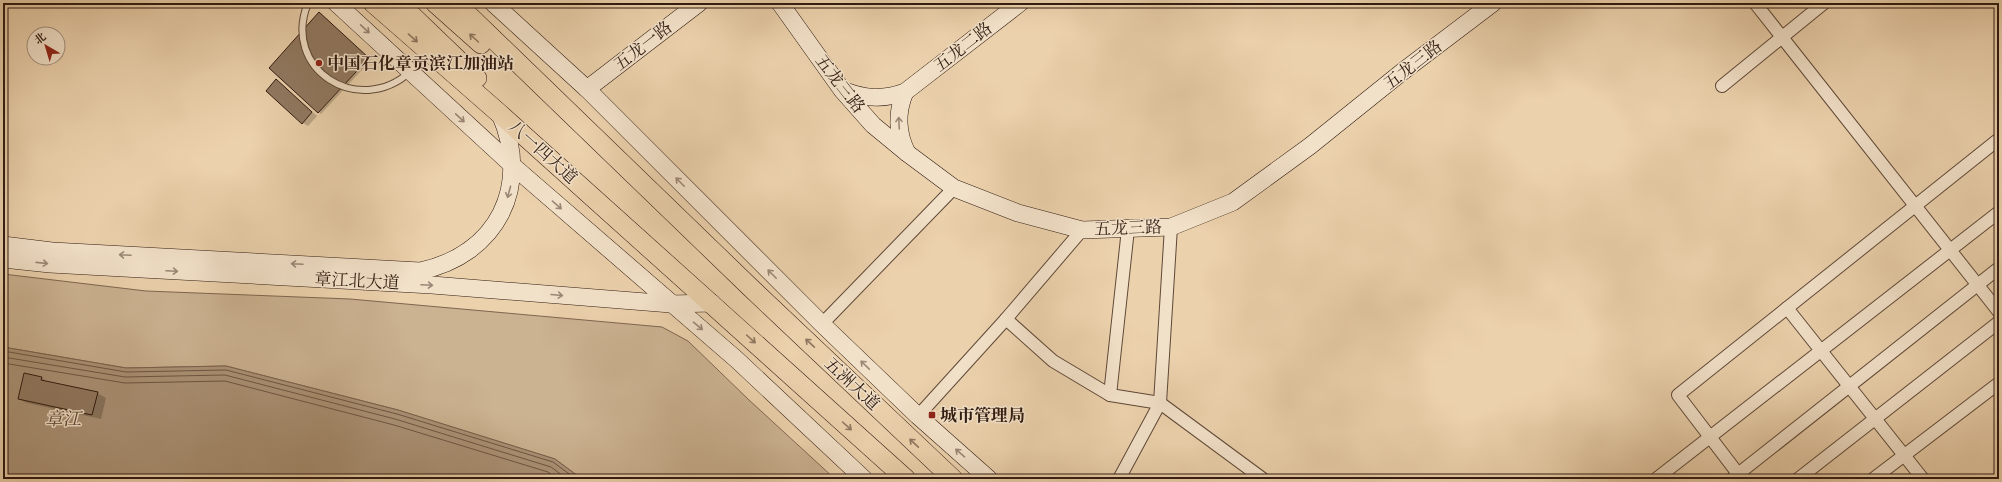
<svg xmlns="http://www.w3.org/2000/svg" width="2002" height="482" font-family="'IM FELL Double Pica','Noto Serif SC',serif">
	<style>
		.green { fill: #cbb291; stroke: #7e6650 }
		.water { fill: #ab9377; stroke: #7a634e }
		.shadow { fill: #0003 }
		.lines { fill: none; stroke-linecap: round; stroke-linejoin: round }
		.shore { stroke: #6e5644; stroke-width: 1 }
		.building { fill: #917961; stroke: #301a10 }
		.lane-casing { stroke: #5f4837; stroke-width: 8 }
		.street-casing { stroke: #5f4837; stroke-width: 14 }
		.secondary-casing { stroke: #301a10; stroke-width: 18 }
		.primary-casing { stroke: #301a10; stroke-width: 20 }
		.lane { stroke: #f2e1c9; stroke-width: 6 }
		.street { stroke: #f2e1c9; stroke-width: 12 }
		.secondary { stroke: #f2e1c9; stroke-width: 17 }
		.primary { stroke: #ebd1ac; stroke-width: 19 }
		.oneway { stroke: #9b8776 }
		.oneway2 { stroke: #8e765e }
		.poi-dot { fill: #8f2418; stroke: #f2e1c9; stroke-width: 1.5 }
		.labels { text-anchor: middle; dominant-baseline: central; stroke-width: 3; stroke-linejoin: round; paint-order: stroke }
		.street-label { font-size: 17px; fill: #301a10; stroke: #f2e1c9 }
		.poi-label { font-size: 17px; font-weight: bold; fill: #301a10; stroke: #f2e1c9; text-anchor: start }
		.water-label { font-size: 18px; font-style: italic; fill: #5b4434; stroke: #f2e1c9 }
	</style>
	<rect width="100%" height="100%" fill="#ebd1ac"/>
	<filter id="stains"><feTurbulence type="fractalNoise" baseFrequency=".005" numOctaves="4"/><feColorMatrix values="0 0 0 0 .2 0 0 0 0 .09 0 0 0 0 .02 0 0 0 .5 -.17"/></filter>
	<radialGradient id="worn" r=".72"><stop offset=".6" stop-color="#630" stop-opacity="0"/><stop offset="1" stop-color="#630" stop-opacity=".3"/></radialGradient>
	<!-- green -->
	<path class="green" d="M3,274l143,17 204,8 312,28 26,14 61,59 86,79h-253l-27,-20 -157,-49 -172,-44 -100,2 -123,-21z"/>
	<!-- water -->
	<path class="water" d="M3,347l123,21 100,-2 172,44 157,49 27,20h-579z"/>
	<!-- shadow -->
	<g class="shadow">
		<path d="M322,15l49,45 -50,54 -51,-46z"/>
		<path d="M277,81l40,35 -9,10 -5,-3z"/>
		<path d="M24,374l18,4 8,5 47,10 9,5 -5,21 -74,-16 -8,-4z"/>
	</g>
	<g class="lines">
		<!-- shore -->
		<g class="shore">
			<path d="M3,351l123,21 100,-2 171,44 156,48 23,17"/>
			<path d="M3,357l122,20 100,-2 170,44 156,48 16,12"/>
			<path d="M3,363l122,20 100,-2 169,44 154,47 9,7"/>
		</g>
	</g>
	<!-- building -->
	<g class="building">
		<path d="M319,12l50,46 -51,55 -49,-45z"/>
		<path d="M276,79l36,33 -10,12 -36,-33z"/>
		<path d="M24,373l18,4 -1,3 57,12 -6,23 -74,-16z"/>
	</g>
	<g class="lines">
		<!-- lane casing -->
		<g class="lane-casing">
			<path id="lane" d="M308,3c-27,66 50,115 102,69"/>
		</g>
		<!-- street casing -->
		<g class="street-casing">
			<g id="street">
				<path d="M1755,3l244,309"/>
				<path d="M1722,86l102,-83"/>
				<path d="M1787,308l136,171"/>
				<path d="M1006,319l47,42 57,34 50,8 103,76"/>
				<path d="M822,324l132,-136"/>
				<path d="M1110,395l18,-166"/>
				<path d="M918,416l88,-97 76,-89"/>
				<path d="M1733,478l266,-210"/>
				<path d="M1119,479l41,-76 11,-176"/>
				<path d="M1656,479l343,-267"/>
				<path d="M1742,479l-64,-84 321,-256"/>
				<path d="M1798,479l201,-157"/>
				<path d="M1873,479l126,-96"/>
			</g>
		</g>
		<!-- secondary casing -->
		<g class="secondary-casing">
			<g id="secondary">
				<path d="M336,3l177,163 223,193 128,120"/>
				<path d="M493,3l94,86 235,235 96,92 71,63"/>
				<path d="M780,3l62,87 31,35 34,28 47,35 64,25 64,17 89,-3 62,-25 77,-56 92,-74 91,-69"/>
				<path d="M587,89l112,-86"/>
				<path d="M843,90c21,9 40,10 62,2l115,-89"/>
				<path d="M905,92c-9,21 -8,41 2,61"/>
				<path d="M3,245l49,6 368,20c77,-16 112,-85 80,-157"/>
				<path d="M3,259l47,5 382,21 239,19 41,-1"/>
			</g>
		</g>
		<!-- primary casing -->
		<g class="primary-casing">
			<g id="primary">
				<path d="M373,3l127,111 406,365"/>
				<path d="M399,3l78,75"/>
				<path d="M435,3l46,41"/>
				<path d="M456,3l296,286 201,190"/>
			</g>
		</g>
		<!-- lane -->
		<use href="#lane" class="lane"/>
		<!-- street -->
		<use href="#street" class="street"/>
		<!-- secondary -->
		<use href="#secondary" class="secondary"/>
		<!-- primary -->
		<use href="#primary" class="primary"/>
	</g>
	<!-- one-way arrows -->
	<defs><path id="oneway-shaft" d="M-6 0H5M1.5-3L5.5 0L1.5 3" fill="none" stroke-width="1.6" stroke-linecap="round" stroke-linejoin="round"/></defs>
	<g class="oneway">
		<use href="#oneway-shaft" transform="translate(365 29) rotate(43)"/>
		<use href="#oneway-shaft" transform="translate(460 118) rotate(43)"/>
		<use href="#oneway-shaft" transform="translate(899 123) rotate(-93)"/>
		<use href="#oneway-shaft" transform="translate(680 182) rotate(-135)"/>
		<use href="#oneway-shaft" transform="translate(509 192) rotate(105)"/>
		<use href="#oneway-shaft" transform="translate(557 205) rotate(41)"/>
		<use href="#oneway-shaft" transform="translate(125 255) rotate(-177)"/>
		<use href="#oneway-shaft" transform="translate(42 263) rotate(6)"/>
		<use href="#oneway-shaft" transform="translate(297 264) rotate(-177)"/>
		<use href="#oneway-shaft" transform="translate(172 271) rotate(3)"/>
		<use href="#oneway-shaft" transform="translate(772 274) rotate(-135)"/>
		<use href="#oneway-shaft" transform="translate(427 285) rotate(3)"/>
		<use href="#oneway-shaft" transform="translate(557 295) rotate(5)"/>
		<use href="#oneway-shaft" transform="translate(698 326) rotate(40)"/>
		<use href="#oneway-shaft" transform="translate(865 365) rotate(-136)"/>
		<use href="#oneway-shaft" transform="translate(960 453) rotate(-139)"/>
	</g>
	<g class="oneway2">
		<use href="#oneway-shaft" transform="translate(413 38) rotate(41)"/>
		<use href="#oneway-shaft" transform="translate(474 38) rotate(-138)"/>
		<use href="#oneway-shaft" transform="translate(751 339) rotate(42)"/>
		<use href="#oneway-shaft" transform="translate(810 343) rotate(-137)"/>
		<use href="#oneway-shaft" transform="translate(847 426) rotate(42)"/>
		<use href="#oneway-shaft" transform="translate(914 443) rotate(-137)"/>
	</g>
	<!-- markers -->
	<g class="poi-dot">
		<circle cx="319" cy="63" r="4"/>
		<rect x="928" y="411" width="8" height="8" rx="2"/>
	</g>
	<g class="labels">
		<!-- street labels -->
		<g class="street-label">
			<text transform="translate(643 46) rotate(-38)">五龙一路</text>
			<text transform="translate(963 47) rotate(-38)">五龙二路</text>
			<text transform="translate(1413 65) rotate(-38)">五龙三路</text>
			<text transform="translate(840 84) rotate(52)">五龙三路</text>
			<text transform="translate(543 152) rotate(42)">八一四大道</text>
			<text transform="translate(1128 228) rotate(-2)">五龙三路</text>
			<text transform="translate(357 281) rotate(3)">章江北大道</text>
			<text transform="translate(852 384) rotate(43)">五洲大道</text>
		</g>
		<!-- poi labels -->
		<g class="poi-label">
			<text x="327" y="63">中国石化章贡滨江加油站</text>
			<text x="940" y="415">城市管理局</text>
		</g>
		<!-- water labels -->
		<g class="water-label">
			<text x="63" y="419">章江</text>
		</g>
	</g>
	<!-- margin -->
	<rect width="2002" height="482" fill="none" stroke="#ebd1ac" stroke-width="16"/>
	<rect x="4" y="4" width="1994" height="474" fill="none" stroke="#301a10" stroke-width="2"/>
	<rect x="8" y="8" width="1986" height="466" fill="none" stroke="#301a10"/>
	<!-- north arrow -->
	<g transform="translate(46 46) rotate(322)"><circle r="19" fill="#f2e1c9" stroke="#a4917f"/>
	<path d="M0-3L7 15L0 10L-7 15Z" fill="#8f2418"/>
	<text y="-6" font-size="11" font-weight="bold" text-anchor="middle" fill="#301a10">北</text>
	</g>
	<rect width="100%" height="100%" filter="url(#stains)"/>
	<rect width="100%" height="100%" fill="url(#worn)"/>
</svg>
